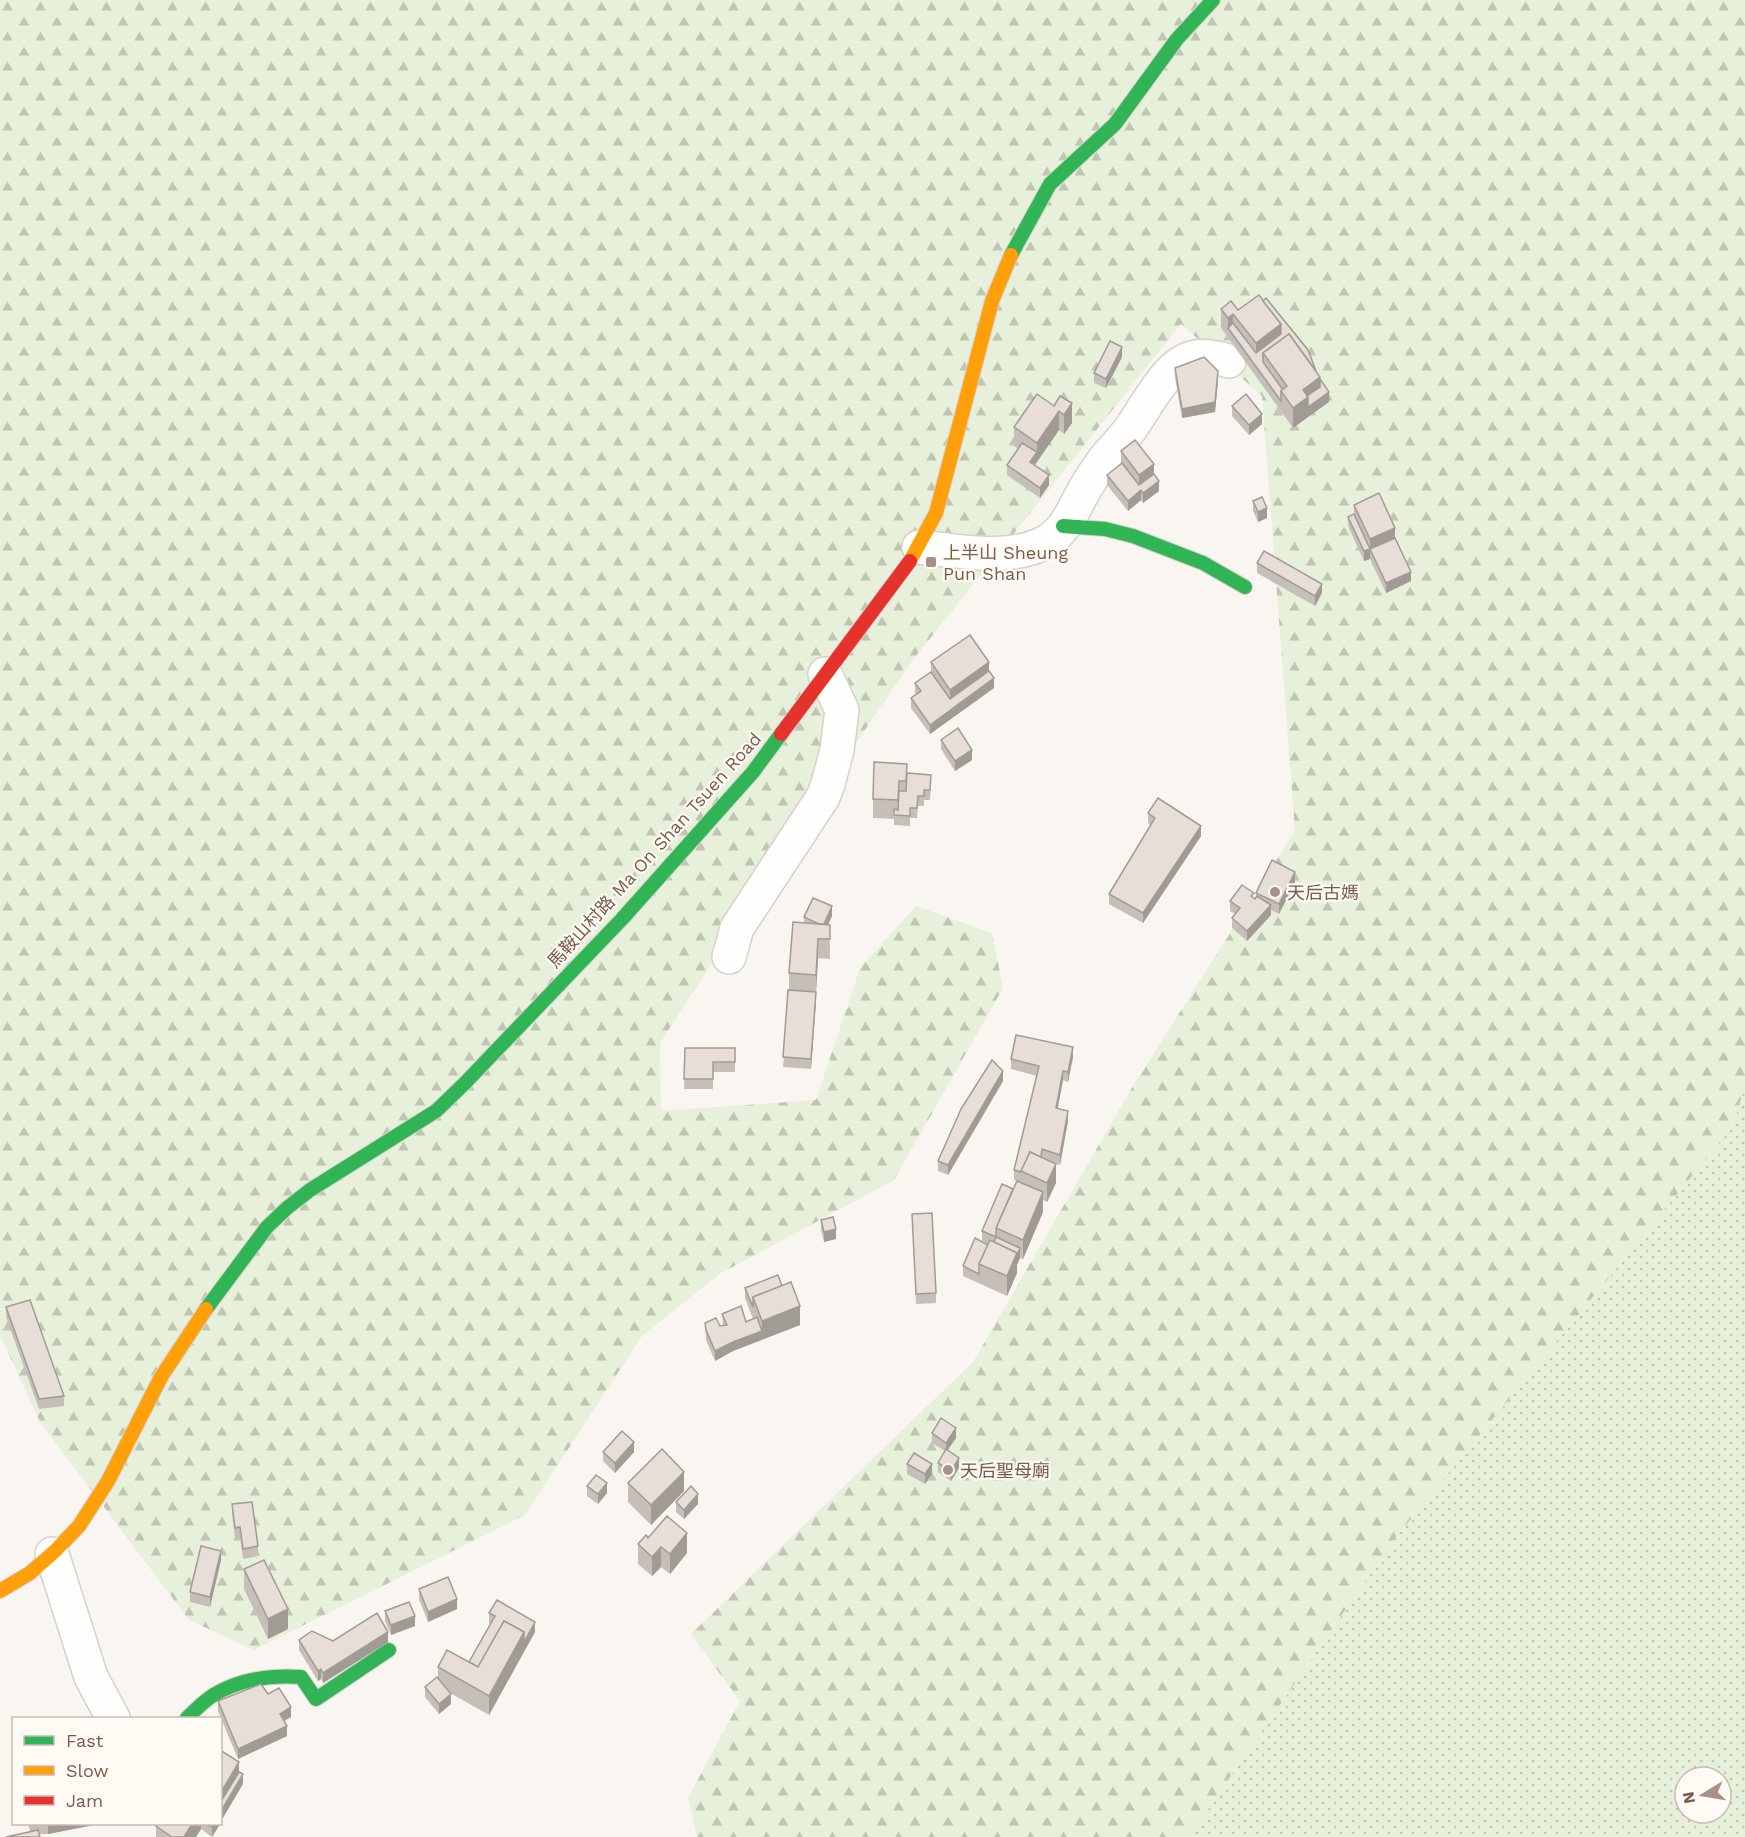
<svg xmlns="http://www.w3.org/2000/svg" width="1745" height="1837" font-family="'Work Sans','Noto Sans TC',sans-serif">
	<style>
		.grass { fill: url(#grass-dots); fill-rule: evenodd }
		.forest { fill: url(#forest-firs) }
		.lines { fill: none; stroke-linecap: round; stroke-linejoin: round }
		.street-casing { stroke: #d7d1cb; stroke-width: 36 }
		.fast-casing { stroke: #d9d2cb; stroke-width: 16 }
		.slow-casing { stroke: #d9d2cb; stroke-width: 16 }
		.jam-casing { stroke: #d9d2cb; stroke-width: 16 }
		.street { stroke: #fefefd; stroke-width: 33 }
		.fast { stroke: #30b455; stroke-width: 14 }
		.slow { stroke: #ff9f0a; stroke-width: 14 }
		.jam { stroke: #e5322d; stroke-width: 14 }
		.wall { fill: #c6bfb9 }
		.shaded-wall { fill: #a19b96 }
		.building { fill: #e6ded7; stroke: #a19b96; stroke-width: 1.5 }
		.poi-dot { fill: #a69286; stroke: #fffaf3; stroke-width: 2 }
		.labels { text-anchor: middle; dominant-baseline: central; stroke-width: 4.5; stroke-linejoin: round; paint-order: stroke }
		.poi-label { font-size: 18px; fill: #7a5c4d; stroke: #fffaf3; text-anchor: start }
		.street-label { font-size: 18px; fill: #7a5c4d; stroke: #fffaf3 }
	</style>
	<defs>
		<pattern id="grass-dots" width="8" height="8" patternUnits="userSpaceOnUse" patternTransform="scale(1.5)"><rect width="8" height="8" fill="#e7f0db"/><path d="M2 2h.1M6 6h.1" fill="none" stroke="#c0c6b4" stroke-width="1.8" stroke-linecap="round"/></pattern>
		<pattern id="forest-firs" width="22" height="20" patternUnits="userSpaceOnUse" patternTransform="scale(1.5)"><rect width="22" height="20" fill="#e7f0db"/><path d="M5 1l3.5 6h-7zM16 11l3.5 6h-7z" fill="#c0c6b4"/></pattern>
	</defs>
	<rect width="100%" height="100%" fill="#f9f5f0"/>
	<!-- grass -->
	<path class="grass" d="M1745,1086v751h-556l203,-295 341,-416zM1685,1777h36v36h-36z"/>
	<!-- forest -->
	<path class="forest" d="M0,0h1745v1086l-12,40 -341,416 -203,295h-492l-9,-39 52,-97 -49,-67 282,-272 160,-276 162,-255 -33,-435 -81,-72 -269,337 -84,123 -168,259 1,68 155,-11 44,-132 56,-62 76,27 11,55 -109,192 -173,93 -79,63 -117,179 -271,135 -65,-30 -149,-198 -40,-87z"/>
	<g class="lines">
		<!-- street casing -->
		<g class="street-casing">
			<g id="street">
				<path d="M919,547c41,4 89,15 127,-5 21,-11 29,-37 40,-55 7,-11 13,-21 21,-31 8,-9 17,-18 24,-28 12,-17 33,-56 50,-65 16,-10 31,-7 48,-2"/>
				<path d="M729,957l8,-29 86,-131 5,-13 9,-34 5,-40 -17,-36"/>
				<path d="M52,1554l39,123 22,41"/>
			</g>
		</g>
		<!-- fast casing -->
		<g class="fast-casing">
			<g id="fast">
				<path d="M1011,255l39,-71 65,-60 62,-85 36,-39"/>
				<path d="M1063,526l42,3 28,7 70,27 42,24"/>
				<path d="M206,1309l61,-82 20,-19 23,-18 126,-79 29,-28 157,-164 131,-147 28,-38"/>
				<path d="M187,1718c8,-8 16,-16 25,-22 27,-17 59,-21 89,-19l15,22 73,-49"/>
			</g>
		</g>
		<!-- slow casing -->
		<g class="slow-casing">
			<g id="slow">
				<path d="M910,561l26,-48 56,-212 19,-46"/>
				<path d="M0,1591l30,-18 25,-22 24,-25 29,-45 53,-104 45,-68"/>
			</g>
		</g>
		<!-- jam casing -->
		<g class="jam-casing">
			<path id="jam" d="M781,734l129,-173"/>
		</g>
		<!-- street -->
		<use href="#street" class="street"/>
		<!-- fast -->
		<use href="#fast" class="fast"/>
		<!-- slow -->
		<use href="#slow" class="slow"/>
		<!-- jam -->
		<use href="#jam" class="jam"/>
	</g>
	<!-- wall -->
	<g class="wall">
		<path d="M1221,309l17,1 78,61 13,31 -36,26 -72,-100z"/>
		<path d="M1122,357l-16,31 -12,-5v-10z"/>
		<path d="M1175,368l43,13 -3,31 -33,6 -7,-40z"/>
		<path d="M1060,396l12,27 -8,11 -5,-4 -25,36 15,19 -9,13 -33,-23v-10l11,-16 -4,-3v-19l40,-21z"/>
		<path d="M1232,406l30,18 -13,11 -17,-19z"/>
		<path d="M1121,451l33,23 5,17 -16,12 -2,-3 -13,11 -21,-26v-10l14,-11z"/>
		<path d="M1253,501l14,17 -9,4 -5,-11z"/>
		<path d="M1354,505l41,33 16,43 -25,12 -16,-34 -6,2 -16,-35v-9l6,-3z"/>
		<path d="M1257,563l65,30 -7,13 -58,-33z"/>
		<path d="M931,662l58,9 5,17 -64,46 -19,-26v-10l5,-4 -1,-1v-10l16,-11z"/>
		<path d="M941,740l31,20 -17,11 -14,-22z"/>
		<path d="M907,774l24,10 -1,16h-6v6h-6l-1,12h-7v8l-16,-1v-6l-21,-1v-19z"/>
		<path d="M1148,813l53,23 -58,87 -34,-19v-10l41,-69 -2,-2z"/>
		<path d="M1295,882l-16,32 -8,-4v5l-24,26 -15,-13v-10l3,-4 -5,-3v-10l25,-2 1,-2v-4z"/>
		<path d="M832,916l-4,8 2,20v15l-12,-1 -7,111 -28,-2 6,-77v-17l15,-50v-6z"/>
		<path d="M685,1048h50v24h-22v17h-29z"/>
		<path d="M1073,1057l-5,25 -5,-2 -6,28 11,13 -8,44 -6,-2 2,20 -9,19 -4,-2v12l-20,47 -3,-1 -3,7v8l-10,23 -44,-20v-10l25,-22 -6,-3v-10l31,-42 8,-6v-1l-7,-2v-10l23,-94 -26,-7v-10z"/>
		<path d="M1003,1081l-55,94 -10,-4v-10z"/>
		<path d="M912,1214l24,79v10l-20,1z"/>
		<path d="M821,1220l15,19 -12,3 -3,-12z"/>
		<path d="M745,1288l55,37 -67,26 -18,10 -9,-21 -1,-17 15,3 3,-1 -1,-11 24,8 7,-3 -8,-21z"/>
		<path d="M6,1307l58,89v10l-25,3 -33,-92z"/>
		<path d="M932,1433l24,5 -8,12 11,18 -8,13 -13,-9v-9l7,-12 -13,-8z"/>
		<path d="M603,1452h31l-19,21 -12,-12z"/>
		<path d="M907,1464l25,10 -7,10 -18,-10z"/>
		<path d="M628,1483l56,8 -33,34 -23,-23z"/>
		<path d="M587,1486l20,7 -9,11 -11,-8z"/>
		<path d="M676,1502l22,2 -14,15 -8,-7z"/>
		<path d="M232,1504l26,42v10l-15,3 -3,-22 -5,1 -3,-24z"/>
		<path d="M648,1538l39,15 -17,21 -9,-7 -9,9 -14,-12v-20z"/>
		<path d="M221,1560l-11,47 -20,-5v-10z"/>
		<path d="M244,1569l44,60 -20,10 -24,-50z"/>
		<path d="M419,1589l38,20 -29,13 -9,-23z"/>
		<path d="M385,1611l30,15 -24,9 -6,-14z"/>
		<path d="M489,1613l46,19 -46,83 -39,-22 1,11 -12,10 -14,-17v-10l13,-9v-11l31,-5 21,-38 -1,-1z"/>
		<path d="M299,1640l34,1 55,1 -65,41 -2,-4 -3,2 -19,-31z"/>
		<path d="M268,1694l23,23 -7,4 3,15 -49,23 -20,-48v-10z"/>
		<path d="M28,1824h71l-51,10h-9l-9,-3z"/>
		<path d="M158,1824h62l-8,13 -11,-8 -5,8h-40v-11z"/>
	</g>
	<!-- shaded-wall -->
	<g class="shaded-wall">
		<path d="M1233,314v19l-5,-5v-10z"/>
		<path d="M1281,324v20l-18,9 -7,10v-20z"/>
		<path d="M1122,347v10l-16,31v-9z"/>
		<path d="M1218,371v10l-3,31 -33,6v-9z"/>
		<path d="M1320,377v19l-12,9v12l-15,11v-20l10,-18z"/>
		<path d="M1329,392v10l-21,15v-10z"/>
		<path d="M1072,403v20l-8,11v-19z"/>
		<path d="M1059,411v19l-29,42v-10l7,-10v-9z"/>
		<path d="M1262,414v10l-13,11v-10z"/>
		<path d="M1154,464v20l-13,6v10l-13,11v-10l11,-9v-17z"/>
		<path d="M1049,475v10l-9,13v-10z"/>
		<path d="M1159,481v10l-16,12v-10z"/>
		<path d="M1267,508v10l-9,4v-10z"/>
		<path d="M1395,528v19l-25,2v-10z"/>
		<path d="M1370,549v10l-6,2v-10z"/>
		<path d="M1411,572v9l-25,12v-10z"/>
		<path d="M1322,584v9l-7,13v-10z"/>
		<path d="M989,662v19l-39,28v-19z"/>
		<path d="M994,678v10l-64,46v-9z"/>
		<path d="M972,750v10l-17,11v-10z"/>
		<path d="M1201,826v10l-58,87v-10z"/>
		<path d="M1295,872v10l-16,32v-10z"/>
		<path d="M1271,905v10l-24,26v-10z"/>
		<path d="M832,906v10l-9,20v-10z"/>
		<path d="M818,939v19l-2,36v-19z"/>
		<path d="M816,992v10l-5,67v-10z"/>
		<path d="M1073,1047v10l-5,25v-10z"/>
		<path d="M1003,1071v10l-55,94v-10z"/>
		<path d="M1063,1071v9l-7,38v-10z"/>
		<path d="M1068,1111v10l-8,44v-10z"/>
		<path d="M1056,1164v19l-9,19v-19z"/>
		<path d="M1043,1192v20l-20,47v-19z"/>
		<path d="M836,1229v10l-12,3v-10z"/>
		<path d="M1020,1248v10l-3,7v8l-10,23v-20l10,-23z"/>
		<path d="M800,1306v19l-67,26 -18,10v-10l18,-9 29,-11v-10z"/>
		<path d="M956,1428v10l-10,14v-9z"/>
		<path d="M634,1442v10l-19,21v-10z"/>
		<path d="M959,1458v10l-8,13v-10z"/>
		<path d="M932,1464v10l-7,10v-10z"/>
		<path d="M684,1472v19l-33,34v-20z"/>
		<path d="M607,1483v10l-9,11v-10z"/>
		<path d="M698,1494v10l-14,15v-9z"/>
		<path d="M687,1533v20l-17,21v-20z"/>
		<path d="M661,1547v20l-9,9v-19z"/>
		<path d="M221,1551v9l-11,47v-10z"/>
		<path d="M457,1599v10l-29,13v-10z"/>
		<path d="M288,1609v20l-20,10v-20z"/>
		<path d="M415,1616v10l-24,9v-10z"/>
		<path d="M535,1622v10l-46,83v-19l35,-64z"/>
		<path d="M388,1632v10l-65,41v-10z"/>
		<path d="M321,1669v10l-3,2v-10z"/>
		<path d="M451,1694v10l-12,10v-10z"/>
		<path d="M291,1707v10l-11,6v-9z"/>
		<path d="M287,1726v10l-49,23v-10z"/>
		<path d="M239,1762v19l4,-7v10l-23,39v-29z"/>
		<path d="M48,1824h51l-51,10z"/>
		<path d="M192,1824h9v5l-5,8h-12z"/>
		<path d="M214,1824h6l-8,13v-10z"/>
	</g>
	<!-- building -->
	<g class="building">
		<path d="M1259,295l22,29 -25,19 -23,-29 -5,4 -7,-9 10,-8 7,9z"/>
		<path d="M1266,298l42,52 8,21 -27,-37 -26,19v9l20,28 -2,1v10l-53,-73 5,-5 23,30 25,-19v-10l-18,-23z"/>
		<path d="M1289,334l31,43 -17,13 5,7 -15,11 -12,-17 6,-5 -24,-33z"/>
		<path d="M1110,341l12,6 -16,32 -12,-6z"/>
		<path d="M1204,357l14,14 -3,31 -33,7 -7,-41z"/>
		<path d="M1320,379l9,13 -21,15v-10l-1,-1 13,-9z"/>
		<path d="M1037,394l17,12 6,-10 12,7 -8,12 -5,-4 -22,32 -23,-16z"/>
		<path d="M1246,394l16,20 -13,11 -17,-19z"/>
		<path d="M1135,440l19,24 -15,11 -18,-24z"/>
		<path d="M1022,443l15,9 -7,10 19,13 -9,13 -33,-23z"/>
		<path d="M1122,463l17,22 15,-11 5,7 -16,12 -2,-3 -13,11 -21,-26z"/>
		<path d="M1379,493l16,35 -25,11 -16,-34z"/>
		<path d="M1262,497l5,11 -9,4 -5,-11z"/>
		<path d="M1354,514l16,35 -6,2 -16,-34z"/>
		<path d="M1395,538l16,34 -25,11 -16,-34z"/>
		<path d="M1264,551l58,33 -7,12 -58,-33z"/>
		<path d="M970,635l19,27 -39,28 -19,-28z"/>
		<path d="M989,671l5,7 -64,47 -19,-27 10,-7 -6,-8 16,-11 19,27z"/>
		<path d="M958,728l14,22 -17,11 -14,-21z"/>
		<path d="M874,762l33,2 -1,17h-7l-1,19 -25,-1z"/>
		<path d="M907,773l24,2 -1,15h-6v6h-6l-1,12h-7v8l-16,-1v-6l4,1 1,-19h7z"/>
		<path d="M1158,798l43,28 -58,87 -34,-19 46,-76 -7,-5z"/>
		<path d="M1272,860l23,12 -16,32 -23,-11z"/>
		<path d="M1242,885l12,8 -3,3 4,3 2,-3 14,9 -24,26 -15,-13 8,-10 -10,-7z"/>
		<path d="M813,898l19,8 -8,18h-5l-15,-7z"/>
		<path d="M793,922l37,3v14h-12l-2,36 -27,-2z"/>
		<path d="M788,990l28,2 -5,67 -28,-2z"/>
		<path d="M1016,1035l57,12 -5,25 -5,-1 -7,37 12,3 -8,44 -18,-6 -1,8 -11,-5 -9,20 -7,-2 25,-104 -28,-7z"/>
		<path d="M685,1048h50v14h-22v17h-29z"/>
		<path d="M992,1060l11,11 -55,94 -10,-4 23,-52z"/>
		<path d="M1030,1152l26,12 -9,19 -26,-12z"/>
		<path d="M1017,1181l26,11 -20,48 -27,-12z"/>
		<path d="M1002,1184l11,5 -17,39v9l-14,-6z"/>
		<path d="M932,1213l4,80 -20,1 -4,-80z"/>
		<path d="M833,1217l3,12 -12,3 -3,-12z"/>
		<path d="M996,1237l24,11 -3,7v-2l-23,-11z"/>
		<path d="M975,1238l13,7 -9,19v10l-16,-8z"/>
		<path d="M990,1240l27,13 -10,23 -28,-12z"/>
		<path d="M778,1275l4,11 -29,11v10l-8,-19z"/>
		<path d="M791,1282l9,24 -38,15 -9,-24z"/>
		<path d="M30,1300l34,96 -25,3 -33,-92z"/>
		<path d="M741,1306l5,16 11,-5 5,14 -29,11 -18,9 -9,-21 -1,-7 11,-5 4,8 7,-1 -5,-11z"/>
		<path d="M941,1418l15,10 -10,15 -14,-10z"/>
		<path d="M622,1431l12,11 -19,21 -12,-11z"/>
		<path d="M662,1449l22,23 -33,33 -23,-22z"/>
		<path d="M946,1449l13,9 -8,13 -13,-8z"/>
		<path d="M914,1453l18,11 -7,10 -18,-10z"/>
		<path d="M596,1475l11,8 -9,11 -11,-8z"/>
		<path d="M691,1486l7,8 -14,16 -8,-8z"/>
		<path d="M252,1502l6,44 -15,3 -3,-22 -5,1 -3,-24z"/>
		<path d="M667,1516l20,17 -17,21 -9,-7 -9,10 -14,-13 8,-9 2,3z"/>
		<path d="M201,1546l20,5 -11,46 -20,-5z"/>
		<path d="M264,1560l24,49 -20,10 -24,-50z"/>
		<path d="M448,1577l9,22 -29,13 -9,-23z"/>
		<path d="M497,1600l38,22 -11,20v-10l-20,-11 -26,46 -9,-5 26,-46 -6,-3z"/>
		<path d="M409,1602l6,14 -24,9 -6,-14z"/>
		<path d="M377,1613l11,19 -65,41 -2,-4 -3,2 -19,-31 13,-9 21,10z"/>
		<path d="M504,1621l20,11 -35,64 -51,-29 9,-17 31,17z"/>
		<path d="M437,1677l14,17 -12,10 -14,-17z"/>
		<path d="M261,1684l7,10 11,-6 12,19 -11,7 7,12 -49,23 -20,-48z"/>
		<path d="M220,1750l19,12 -19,32z"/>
		<path d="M239,1772l4,2 -23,39v-10z"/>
		<path d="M158,1824h34l-8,13h-12l-16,-11z"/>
		<path d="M207,1824h7l-2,3z"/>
		<path d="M38,1830l2,7h-34z"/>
	</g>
	<!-- markers -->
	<g class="poi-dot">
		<rect x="925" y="556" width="12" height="12" rx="3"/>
		<circle cx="1275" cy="892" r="6"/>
		<circle cx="948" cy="1470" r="6"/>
	</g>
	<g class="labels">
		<!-- poi labels -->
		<g class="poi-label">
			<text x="943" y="552">上半山 Sheung<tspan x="943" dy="21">Pun Shan</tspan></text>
			<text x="1287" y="892">天后古媽</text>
			<text x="960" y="1470">天后聖母廟</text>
		</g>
		<!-- street labels -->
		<g class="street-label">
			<text transform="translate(654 850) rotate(-48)">馬鞍山村路 Ma On Shan Tsuen Road</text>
		</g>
	</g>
	<!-- legend -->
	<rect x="12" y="1717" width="210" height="108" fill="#fffaf3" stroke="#cabbb1" stroke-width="1.5"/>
	<rect x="24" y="1736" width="30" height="9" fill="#30b455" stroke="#cabbb1" stroke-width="1.5"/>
	<text x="66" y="1747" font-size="18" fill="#7a5c4d">Fast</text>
	<rect x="24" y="1766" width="30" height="9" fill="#ff9f0a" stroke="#cabbb1" stroke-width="1.5"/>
	<text x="66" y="1777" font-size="18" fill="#7a5c4d">Slow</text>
	<rect x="24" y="1796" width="30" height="9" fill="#e5322d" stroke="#cabbb1" stroke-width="1.5"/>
	<text x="66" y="1807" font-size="18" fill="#7a5c4d">Jam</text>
	<!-- north arrow -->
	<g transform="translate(1703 1795) rotate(259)"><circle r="28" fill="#fffaf3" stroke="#cabbb1" stroke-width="1.5"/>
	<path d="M0-4.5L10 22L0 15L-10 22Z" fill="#a69286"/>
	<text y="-9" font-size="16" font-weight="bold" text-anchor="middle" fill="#7a5c4d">N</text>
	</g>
</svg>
